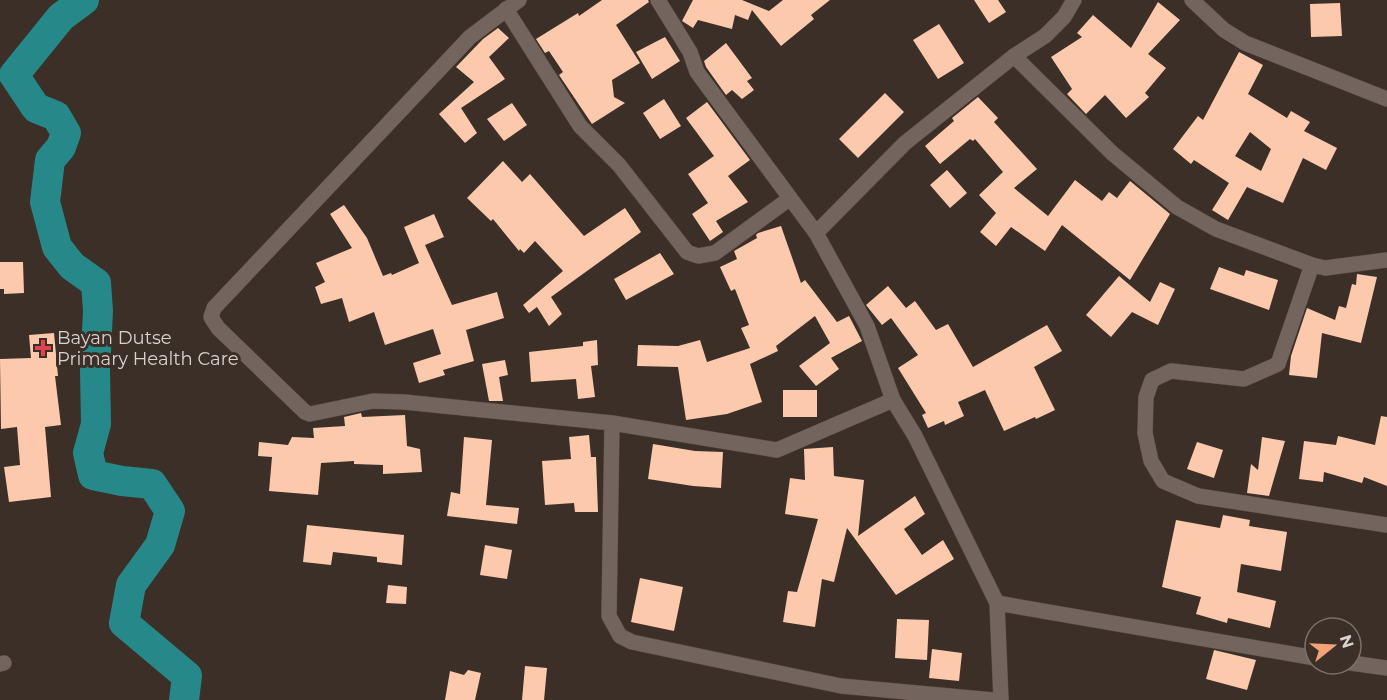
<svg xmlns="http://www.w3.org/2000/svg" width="1387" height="700" font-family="Montserrat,sans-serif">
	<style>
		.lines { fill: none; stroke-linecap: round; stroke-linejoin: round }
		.river { stroke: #268889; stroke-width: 30 }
		.building { fill: #fcc9ad; fill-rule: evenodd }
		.minor-casing { stroke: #564c46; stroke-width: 16 }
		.minor { stroke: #73655d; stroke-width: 15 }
		.health-dot { fill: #e0444e; stroke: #3b2f28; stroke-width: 2 }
		.labels { text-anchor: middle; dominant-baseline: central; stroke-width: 6; stroke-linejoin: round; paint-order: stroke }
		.poi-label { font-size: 18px; fill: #dbd3ce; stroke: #3b2f28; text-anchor: start }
	</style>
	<rect width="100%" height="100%" fill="#3b2f28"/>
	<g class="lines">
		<!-- river -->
		<path class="river" d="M84,0l-23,17 -47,58 22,33 20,8 10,17 -5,14 -11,13 -5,42 12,45 15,19 24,17 2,28 -3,60 1,53 -8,29 5,22 29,6 30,3 18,27 -10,34 -29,40 -7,38 63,53 -3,24"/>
	</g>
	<!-- building -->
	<g class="building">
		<path d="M602,0h46l1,2 -33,23 24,38 -28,17 2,17 11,6 -33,21 -33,-49 4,-3 -14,-21 -4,2 -9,-14 42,-26 1,3z"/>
		<path d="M693,0h49l27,11 14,-11h47l-19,15 3,4 -33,27 -29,-36 -4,10 -13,-5 -3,14 -34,-9 -5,8 -11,-7z"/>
		<path d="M974,0h24l8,12 -17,11z"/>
		<path d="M1158,2l22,18 -32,34 18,14 -21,25 4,4 -23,21 -21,-23 -19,19 -19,-20 5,-5 -21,-32 31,-20 -5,-4 16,-18 38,33z"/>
		<path d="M1340,3l2,33 -31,1 -1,-33z"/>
		<path d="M939,24l25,39 -26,16 -25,-39z"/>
		<path d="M498,28l11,10 -20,19 16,22 -44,29 16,25 -12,10 -26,-29 35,-32 -18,-15 27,-28z"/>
		<path d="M665,37l15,24 -28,18 -16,-27z"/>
		<path d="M726,43l26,35 -5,3 7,9 -12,9 -10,-9 -6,5 -20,-28 -2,-6z"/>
		<path d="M1239,52l24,13 -15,29 39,24 4,-7 19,11 -6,9 33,17 -11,22 -23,-12 -20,45 -36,-16 -19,33 -16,-10 17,-27 -35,-23 -3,4 -18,-15 25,-33 5,4zM1250,132l21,17 -10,22 -26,-15z"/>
		<path d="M885,93l19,19 -46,46 -19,-19z"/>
		<path d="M978,97l20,21 -4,4 43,47 -23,19 34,28 27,-36 27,21 7,-9 8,6 13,-17 40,33 -40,66 -68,-55 -17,26 -34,-24 -15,19 -16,-14 16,-19 -17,-18 24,-23 -28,-33 -2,2 -3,-2 -30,25 -15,-18 29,-25 -2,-3z"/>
		<path d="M664,99l17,27 -21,13 -17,-26z"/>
		<path d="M707,102l43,58 -22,16 20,26 -32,19 7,11 -13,9 -18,-27 16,-11 -20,-29 26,-18 -28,-38z"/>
		<path d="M512,103l15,22 -23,16 -17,-22z"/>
		<path d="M503,161l19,21 8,-8 54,62 41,-28 16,24 -90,65 11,17 -13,12 -12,-19 -8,6 -6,-8 40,-34 -28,-30 -11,12 -4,-4 -1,2 -26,-32 -2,2 -24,-23z"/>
		<path d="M947,170l20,23 -17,15 -20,-23z"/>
		<path d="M344,205l23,33 16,38 8,-3 1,2 27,-12 -15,-36 30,-13 10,23 -19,8 27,60 45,-13 7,26 -38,12 8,31 -31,9 2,5 -26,8 -6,-20 28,-9 -8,-25 -48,16 -11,-33 -25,10 -7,-24 -21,6 -6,-17 10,-5 -9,-19 36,-15 -22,-34z"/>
		<path d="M781,226l20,57 4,-3 32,42 12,-6 13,25 -31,17 8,11 -23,17 -17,-20 31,-23 -15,-27 -39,30 2,5 -28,13 12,38 -35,12 -41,6 -8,-53 -41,-1 1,-21 40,1 22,-6 7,22 43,-14 -9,-20 8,-3 -14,-36 -4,2 -11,-24 17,-8 -3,-8 23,-13 -1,-3 2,-2z"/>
		<path d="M660,253l14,21 -48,26 -12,-21z"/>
		<path d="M0,262h23l1,31 -20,1v-5h-4z"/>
		<path d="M1219,267l25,9 2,-6 32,10 -9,30 -59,-21z"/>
		<path d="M1357,274l20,3 -16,66 -39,-10 -5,45 -28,-3 2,-19 16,-48 28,12 4,-14 7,2 6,-24 4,1z"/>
		<path d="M1119,276l31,26 10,-20 15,7 -17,36 -26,-13 -21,25 -25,-22z"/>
		<path d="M888,286l18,22 9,-7 21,29 12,-6 25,43 74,-42 15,26 -28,16 21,43 -19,9 -1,-2 -31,14 -19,-41 -27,12 6,14 -19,9 -1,-4 -16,7 -6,-13 4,-2 -28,-45 20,-13 -27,-37 -9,7 -16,-20z"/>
		<path d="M54,333l4,43h-3l6,49 -16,2 6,70 -42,5 -5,-35 16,-2 -3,-38 -16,2 -1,-70 31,-1 -2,-23z"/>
		<path d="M597,340l1,25 -7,1 4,31 -17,2 -2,-20 -45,3 -2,-30 54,-6v-4z"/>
		<path d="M505,360l3,15 -9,2 4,24h-14l-7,-37z"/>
		<rect x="783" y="390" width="34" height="27"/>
		<path d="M361,413l1,4 43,-2 2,31 13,3 2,23 -39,2v-9l-29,-1v-3l-33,2 -3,32 -49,-4 3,-34 -14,-1 1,-14 29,3 4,-8 22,1 -1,-10 32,-2 -1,-9z"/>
		<path d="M1381,416l6,1v69l-23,-9 -2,6 -38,-11 -1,10 -24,-3 5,-38 32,4 2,-9 37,9z"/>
		<path d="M589,435l2,22h5l2,55h-23l-1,-9 -29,2 -3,-44 29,-2 -2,-22z"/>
		<path d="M464,437l28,3 -6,65 33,3 -2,16 -70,-8 4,-24 9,2z"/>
		<path d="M1262,437l23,4 -16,55 -22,-3 4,-29 7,6z"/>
		<path d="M1197,442l26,8 -9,28 -27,-9z"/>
		<path d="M653,444l42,7 28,1 -2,36 -28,-2 -45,-7z"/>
		<path d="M833,447l1,29 30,4 -6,56 57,-40 10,18 -21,15 18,26 21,-15 11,19 -58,36 -49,-67 -13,54 -12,-3 -7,48 -32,-5 5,-31 9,1 21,-73 -33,-5 5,-36 15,2 -1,-31z"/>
		<path d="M1223,515l27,5 -1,6 38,6 -6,39 -40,-7 -4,28 39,9 -6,27 -42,-10 -1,5 -31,-9 5,-17 -39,-10 14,-67 44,8z"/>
		<path d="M307,525l97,10 -2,30 -25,-3v-5l-44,-5 -2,13 -28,-3z"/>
		<path d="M485,545l27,5 -5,29 -27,-4z"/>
		<path d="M640,578l43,9 -9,44 -43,-9z"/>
		<path d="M388,585l19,2 -1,17 -20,-1z"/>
		<path d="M897,619l32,1 -2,40 -32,-2z"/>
		<path d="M932,649l30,4 -3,28 -30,-3z"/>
		<path d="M1214,650l42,10 -9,30 -41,-11z"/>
		<path d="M525,666l22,2 -3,32h-22z"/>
		<path d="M468,670l13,3 -6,27h-30l5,-29 14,4z"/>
	</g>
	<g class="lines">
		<!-- minor casing -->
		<g class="minor-casing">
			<g id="minor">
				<path d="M519,0l-49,37 -256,271 -3,9 7,11 87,84 5,2 63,-13 31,1 208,21 165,27 116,-50"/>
				<path d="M658,0l32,52 7,20 119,161 51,93 26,74 22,36 82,167 4,97"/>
				<path d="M1192,0l32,30 21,13 142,56"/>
				<path d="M506,9l74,117 39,39 68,87 11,4 17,-3 74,-54"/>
				<path d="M1014,56l98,97 65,54 39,22 96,36 13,3 62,-8"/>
				<path d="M816,233l89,-90 109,-87 31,-20 19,-19 10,-17"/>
				<path d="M1312,265l-34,99 -34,15 -73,-8 -19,9 -6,17 -1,36 6,28 12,20 35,15 189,29"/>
				<path d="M612,423l-3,193 11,20 12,6 209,44 152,14"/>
				<path d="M997,603l318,55"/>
				<path d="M1351,663l36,5"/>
				<path d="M0,664l4,-1"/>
			</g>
		</g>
		<!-- minor -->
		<use href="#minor" class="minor"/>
	</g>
	<!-- markers -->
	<path class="health-dot" d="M40 339h6v6h6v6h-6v6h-6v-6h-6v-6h6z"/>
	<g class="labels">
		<!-- poi labels -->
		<g class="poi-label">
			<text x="57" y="338">Bayan Dutse<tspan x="57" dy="21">Primary Health Care</tspan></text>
		</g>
	</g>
	<!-- north arrow -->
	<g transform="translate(1333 646) rotate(72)"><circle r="28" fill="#3b2f28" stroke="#7b716a" stroke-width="1.5"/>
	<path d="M0-4.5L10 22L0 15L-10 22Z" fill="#efa376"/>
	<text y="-9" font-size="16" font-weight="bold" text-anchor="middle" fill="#dbd3ce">N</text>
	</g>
</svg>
